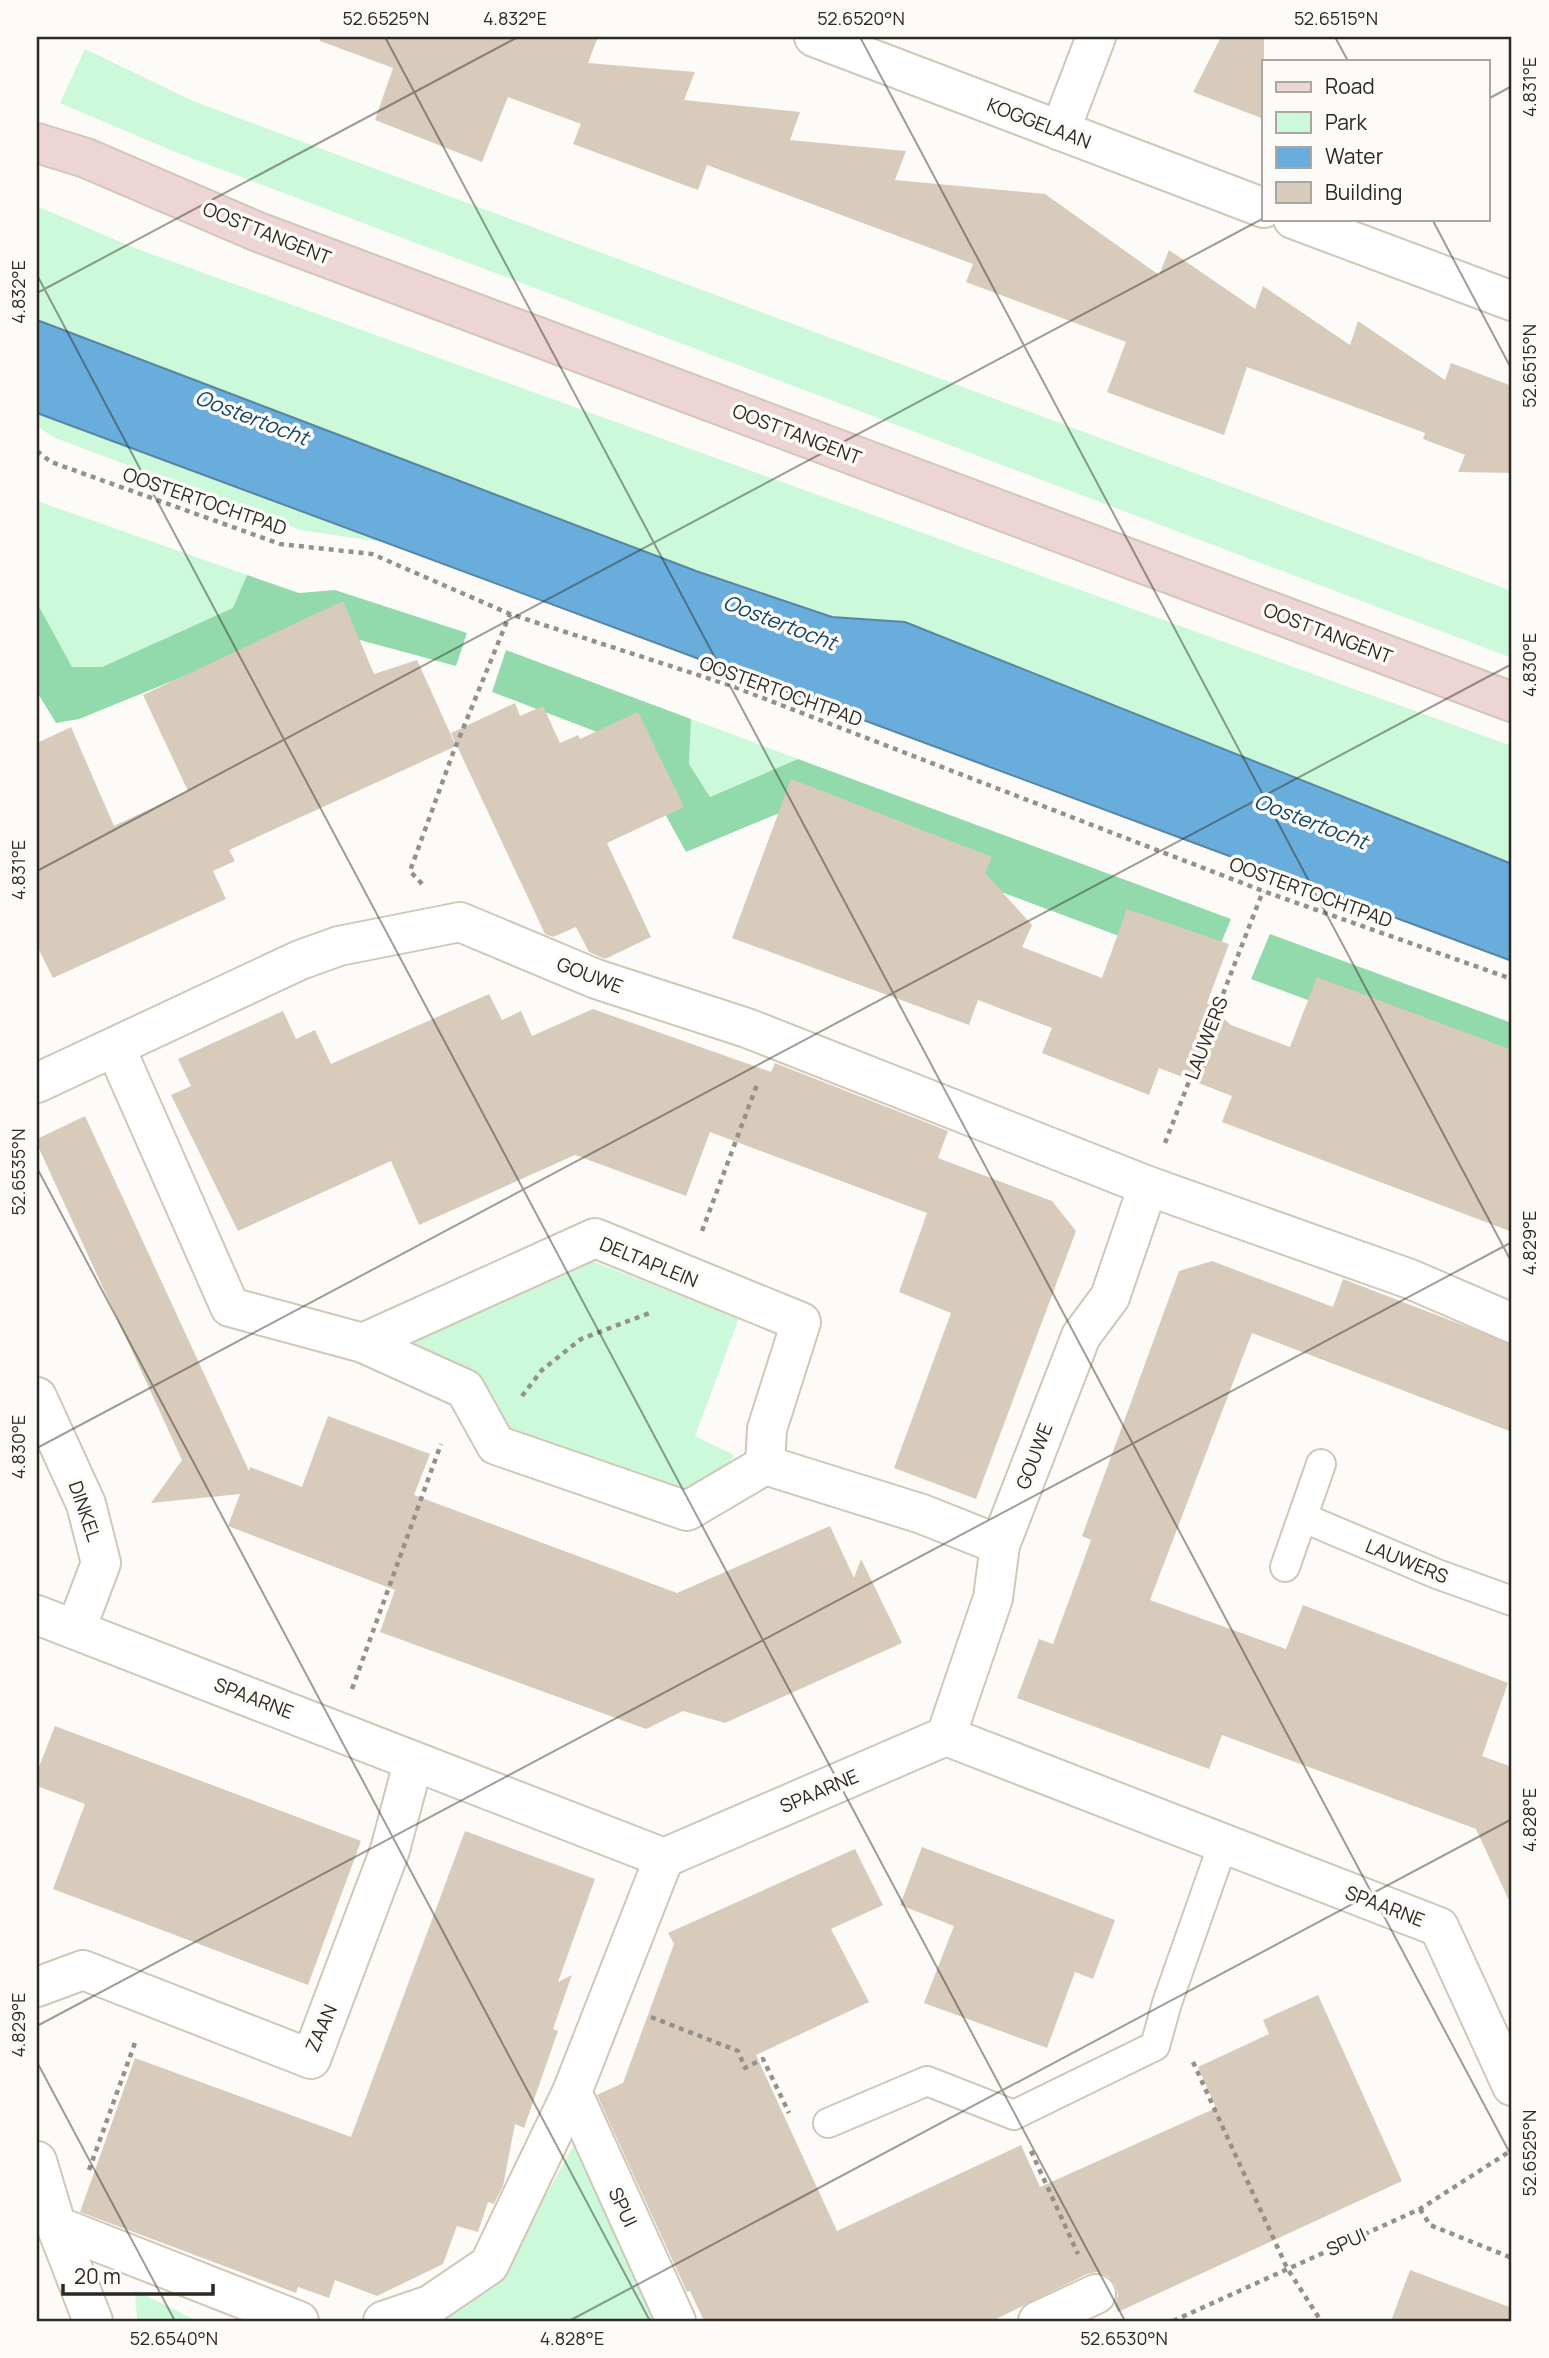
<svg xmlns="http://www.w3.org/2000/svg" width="1549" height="2358" font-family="Manrope,sans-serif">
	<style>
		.green { fill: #cbf9da }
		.forest { fill: #92daab }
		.water { fill: #69addc; stroke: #5785a4; stroke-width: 2 }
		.building { fill: #d9cbbb }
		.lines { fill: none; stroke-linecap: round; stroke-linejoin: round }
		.lane-casing { stroke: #d2c7b6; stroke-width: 32 }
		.street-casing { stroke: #d2c7b6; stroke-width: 42 }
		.secondary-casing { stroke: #d2c7b6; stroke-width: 42 }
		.path { stroke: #94918b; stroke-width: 4.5; stroke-dasharray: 5 5; stroke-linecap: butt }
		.lane { stroke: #fff; stroke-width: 28 }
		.street { stroke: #fff; stroke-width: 38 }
		.secondary { stroke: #edd4d5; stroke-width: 38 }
		.ticks { fill: none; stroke: #2d2922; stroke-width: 2; stroke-opacity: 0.45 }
		.labels { text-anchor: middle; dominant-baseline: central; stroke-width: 7; stroke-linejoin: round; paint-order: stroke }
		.street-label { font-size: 19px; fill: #2d2922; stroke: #fdfbf7 }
		.water-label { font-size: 21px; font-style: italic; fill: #104565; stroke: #fdfbf7 }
		.neatline { fill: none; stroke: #2d2922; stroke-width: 2.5 }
		.ticks-label { font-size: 18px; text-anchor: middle; fill: #2d2922 }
	</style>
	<rect width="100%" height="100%" fill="#fdfbf7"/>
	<!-- green -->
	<g class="green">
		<path d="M85,49l108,52 1319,490v67l-1339,-507 -113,-48z"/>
		<path d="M37,206l95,41 1380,499v118l-607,-242 -73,-5 -136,-46 -659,-251z"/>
		<path d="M37,413l345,129 -82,-12 -247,-93 -16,-11z"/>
		<path d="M37,501l210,74 -13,33 -132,59h-31l-34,-64z"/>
		<path d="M691,719l107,40 -88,38 -21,-33z"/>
		<path d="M584,1258l155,60 -44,118 39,19 -10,16 -48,25 -157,-52 -41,-70 -62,-24 -4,-17z"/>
		<path d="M576,2141l82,180h-223l73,-58z"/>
		<path d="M135,2290l62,31h-60z"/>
	</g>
	<!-- forest -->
	<g class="forest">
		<path d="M247,575l52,18 36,-3 132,43 -11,33 -148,-40 -229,93 -23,4 -19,-31v-89l35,64h30l131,-59z"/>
		<path d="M506,650l185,69 -2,45 21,33 88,-38 433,160 -21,51 -426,-159 -98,41 -60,-109 -134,-51z"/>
		<path d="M1270,934l242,89v53l-261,-97z"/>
	</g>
	<!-- water -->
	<path class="water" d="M37,320l659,251 136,46 73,5 607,242v97l-1475,-548z"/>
	<!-- building -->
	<g class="building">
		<path d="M320,37h278l-10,26 107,9 -11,28 116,12 -10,28 116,11 -11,29 150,14 114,81 10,-25 86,59 8,-23 87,59 8,-24 87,59 6,-17 61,23v87l-54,-1 7,-17 -42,-16 2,-6 -178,-66 -23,68 -72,-26 -45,-17 19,-50 -160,-60 7,-18 -266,-99 -9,25 -125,-46 8,-20 -73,-27 -26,65 -107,-42 18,-52 -73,-27z"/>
		<path d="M1221,37h43v82l-71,-27z"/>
		<path d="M343,601l31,73 43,-14 39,86 -227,104 6,11 -22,10 13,28 -173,79 -16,-32v-203l34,-16 43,99 74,-35 -45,-96z"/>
		<path d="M515,703l5,13 23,-10 17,37 18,-8 2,4 58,-27 46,95 -77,36 44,94 -46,22 -16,-7 -13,-25 -23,10 -8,-3 -94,-201z"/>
		<path d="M791,779l201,78 -7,16 47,52 -10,22 80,31 25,-69 102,35 -22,59 24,22 59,22 27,-70 195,73v182l-290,-110 10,-26 -73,-28 -10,27 -107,-42 10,-25 -74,-28 -9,25 -237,-87z"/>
		<path d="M489,994l13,26 19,-9 11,25 61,-27 178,63 4,-9 173,68 -10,27 114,43 24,30 -100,268 -82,-31 57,-155 -52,-21 28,-79 -217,-81 -24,64 -111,-41 -156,70 -28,-64 -153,70 -67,-136 20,-9 -13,-27 105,-48 13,28 19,-9 16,34z"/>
		<path d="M85,1116l164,355 1,-4 52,20 26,-71 102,38 -16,41 263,98 153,-67 24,52 7,-19 41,84 -177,80 -42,-12 -37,18 -266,-97 15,-42 -167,-64 12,-32 -89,9 31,-43 -145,-316v-5z"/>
		<path d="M1212,1261l121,46 10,-28 169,65v88l-260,-99 -102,267 136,49 17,-44 205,78 -26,73 30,11v140l-36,-78 -254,-94 -13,34 -192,-71 22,-59 14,5 38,-104 -9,-4 97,-265z"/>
		<path d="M55,1726l306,115 -53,144 -255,-96 32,-85 -48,-18v-14z"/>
		<path d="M465,1831l130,48 -37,103 14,-7 -19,54 5,2 -34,97 -9,-4 -12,62 -9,18 -6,-2 -10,30 -21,-6 -14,38 -66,32 -42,-16 -6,18 -31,-11 -2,6 -216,-81 55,-154 216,79z"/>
		<path d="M922,1847l193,73 -22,59 -18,-7 -28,76 -123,-45 30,-77 -54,-21z"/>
		<path d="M855,1849l28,56 -52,24 38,73 -113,53 81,176 184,-86 19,42 176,-79 -18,-41 71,-33 -6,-14 55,-25 84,186 -284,131 -3,-7 3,-10 -3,-11 -7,-8 -11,-4 -10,2 -95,47h-288l-14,-30 -3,1 -90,-197 26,-12 51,-139 -6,-11z"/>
		<path d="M1410,2270l102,38v13h-121z"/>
	</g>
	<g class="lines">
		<!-- lane casing -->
		<g class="lane-casing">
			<g id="lane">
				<path d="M1304,1518l133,56 75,27"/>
				<path d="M1285,1567l36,-103"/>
				<path d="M828,2123l99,-42 87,34 141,-69 12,-43 56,-159"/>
			</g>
		</g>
		<!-- street casing -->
		<g class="street-casing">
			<g id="street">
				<path d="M814,37l450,171"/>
				<path d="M1060,131l36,-94"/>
				<path d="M1293,219l219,82"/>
				<path d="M116,1049l114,258 133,36 102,46 31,56 191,66 78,-46"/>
				<path d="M37,1083l263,-123 39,-14 121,-24 136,57 151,49 401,158 262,93 102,44"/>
				<path d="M363,1343l232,-105 206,84 -34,107 -2,36 157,49 78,31"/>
				<path d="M37,1397l49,107 15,59 -25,66"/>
				<path d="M37,1615l627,243 282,-122 493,191 73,159"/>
				<path d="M946,1736l47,-138 7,-53 81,-209 29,-39 38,-111"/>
				<path d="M37,1987l46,-17 228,89 79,-209 23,-87"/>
				<path d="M572,2092l104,229"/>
				<path d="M37,2161l21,70 35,90"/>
				<path d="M58,2231l9,-1 232,91"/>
				<path d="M383,2321l47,-16 59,-40 83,-173 92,-234"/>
				<path d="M1038,2321l58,-27"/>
			</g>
		</g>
		<!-- secondary casing -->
		<g class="secondary-casing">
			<path id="secondary" d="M37,143l49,15 172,74 1254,470"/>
		</g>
		<!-- path -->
		<g class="path">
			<path d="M37,451l14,11 229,82 92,10 138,60 222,72 531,205 249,88"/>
			<path d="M422,884l-12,-13 43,-118 57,-139"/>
			<path d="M1165,1143l98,-252"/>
			<path d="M702,1231l56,-149"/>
			<path d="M522,1396l20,-26 39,-31 71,-27"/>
			<path d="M352,1689l89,-245"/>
			<path d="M651,2017l87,34 7,17 18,-9 26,54"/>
			<path d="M1193,2062l94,206 34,53"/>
			<path d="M1031,2151l47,103"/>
			<path d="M89,2170l47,-130"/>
			<path d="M1420,2209l10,16 82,33"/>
			<path d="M1173,2321l247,-112 92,-59"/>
		</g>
		<!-- lane -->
		<use href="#lane" class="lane"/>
		<!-- street -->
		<use href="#street" class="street"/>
		<!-- secondary -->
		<use href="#secondary" class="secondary"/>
	</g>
	<!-- ticks -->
	<path class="ticks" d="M385,37l1127,2120M860,37l652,1226M1335,37l13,24M1488,99l24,-13M1432,219l80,151M37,275l1088,2046M37,293l481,-256M37,871l1227,-653M37,1168l613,1153M37,1448l1475,-784M37,2026l1475,-784M37,2062l138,259M569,2321l943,-502"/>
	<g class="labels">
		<!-- street labels -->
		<g class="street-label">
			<text transform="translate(1039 123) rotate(21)">KOGGELAAN</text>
			<text transform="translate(267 233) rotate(22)">OOSTTANGENT</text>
			<text transform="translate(797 434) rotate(21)">OOSTTANGENT</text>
			<text transform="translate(205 501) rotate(19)">OOSTERTOCHTPAD</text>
			<text transform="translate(1328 633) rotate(21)">OOSTTANGENT</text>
			<text transform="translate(781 691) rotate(20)">OOSTERTOCHTPAD</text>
			<text transform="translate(1311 892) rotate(20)">OOSTERTOCHTPAD</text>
			<text transform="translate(590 975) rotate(21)">GOUWE</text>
			<text transform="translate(1206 1038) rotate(-69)">LAUWERS</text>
			<text transform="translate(649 1262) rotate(22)">DELTAPLEIN</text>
			<text transform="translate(1034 1456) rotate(-69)">GOUWE</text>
			<text transform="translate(85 1511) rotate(71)">DINKEL</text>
			<text transform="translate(1407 1561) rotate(22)">LAUWERS</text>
			<text transform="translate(254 1698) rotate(21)">SPAARNE</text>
			<text transform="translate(819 1791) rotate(-23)">SPAARNE</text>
			<text transform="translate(1385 1906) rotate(21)">SPAARNE</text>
			<text transform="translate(321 2028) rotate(-66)">ZAAN</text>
			<text transform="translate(623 2207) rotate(65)">SPUI</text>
			<text transform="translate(1346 2242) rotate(-24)">SPUI</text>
		</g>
		<!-- water labels -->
		<g class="water-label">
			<text transform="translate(252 417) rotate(21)">Oostertocht</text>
			<text transform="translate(780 622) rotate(21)">Oostertocht</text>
			<text transform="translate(1311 821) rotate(21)">Oostertocht</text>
		</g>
	</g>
	<!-- border -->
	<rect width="1549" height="2358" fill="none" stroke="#fdfbf7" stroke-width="77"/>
	<!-- legend -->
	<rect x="1262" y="60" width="228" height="161" fill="#fdfbf7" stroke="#aaa7a2" stroke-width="2"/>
	<rect x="1276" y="82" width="35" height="10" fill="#edd4d5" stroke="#aaa7a2" stroke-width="2"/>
	<text x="1325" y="94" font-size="21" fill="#2d2922">Road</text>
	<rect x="1276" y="112" width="35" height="21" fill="#cbf9da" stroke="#aaa7a2" stroke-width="2"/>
	<text x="1325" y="130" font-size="21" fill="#2d2922">Park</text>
	<rect x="1276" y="147" width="35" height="21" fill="#69addc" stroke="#aaa7a2" stroke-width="2"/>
	<text x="1325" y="164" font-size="21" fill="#2d2922">Water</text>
	<rect x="1276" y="182" width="35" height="21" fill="#d9cbbb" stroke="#aaa7a2" stroke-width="2"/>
	<text x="1325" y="200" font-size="21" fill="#2d2922">Building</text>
	<!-- scale -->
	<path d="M63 2284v10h150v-10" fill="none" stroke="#2d2922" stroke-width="3.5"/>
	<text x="74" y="2284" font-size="21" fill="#2d2922" stroke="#fdfbf7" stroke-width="5" paint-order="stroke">20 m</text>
	<rect x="38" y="38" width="1472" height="2282" class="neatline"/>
	<g class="ticks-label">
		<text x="386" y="25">52.6525°N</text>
		<text x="515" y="25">4.832°E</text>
		<text x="861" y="25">52.6520°N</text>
		<text x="1336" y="25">52.6515°N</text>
		<text transform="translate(1530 87) rotate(-90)" y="6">4.831°E</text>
		<text transform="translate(19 292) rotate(-90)" y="6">4.832°E</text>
		<text transform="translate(1530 366) rotate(-90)" y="6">52.6515°N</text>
		<text transform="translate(1530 665) rotate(-90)" y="6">4.830°E</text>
		<text transform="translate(19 870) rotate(-90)" y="6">4.831°E</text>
		<text transform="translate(19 1172) rotate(-90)" y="6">52.6535°N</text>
		<text transform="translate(1530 1243) rotate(-90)" y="6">4.829°E</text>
		<text transform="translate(19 1447) rotate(-90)" y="6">4.830°E</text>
		<text transform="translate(1530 1820) rotate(-90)" y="6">4.828°E</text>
		<text transform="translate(19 2025) rotate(-90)" y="6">4.829°E</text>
		<text transform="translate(1530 2153) rotate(-90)" y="6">52.6525°N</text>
		<text x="174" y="2345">52.6540°N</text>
		<text x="572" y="2345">4.828°E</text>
		<text x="1124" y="2345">52.6530°N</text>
	</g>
</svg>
